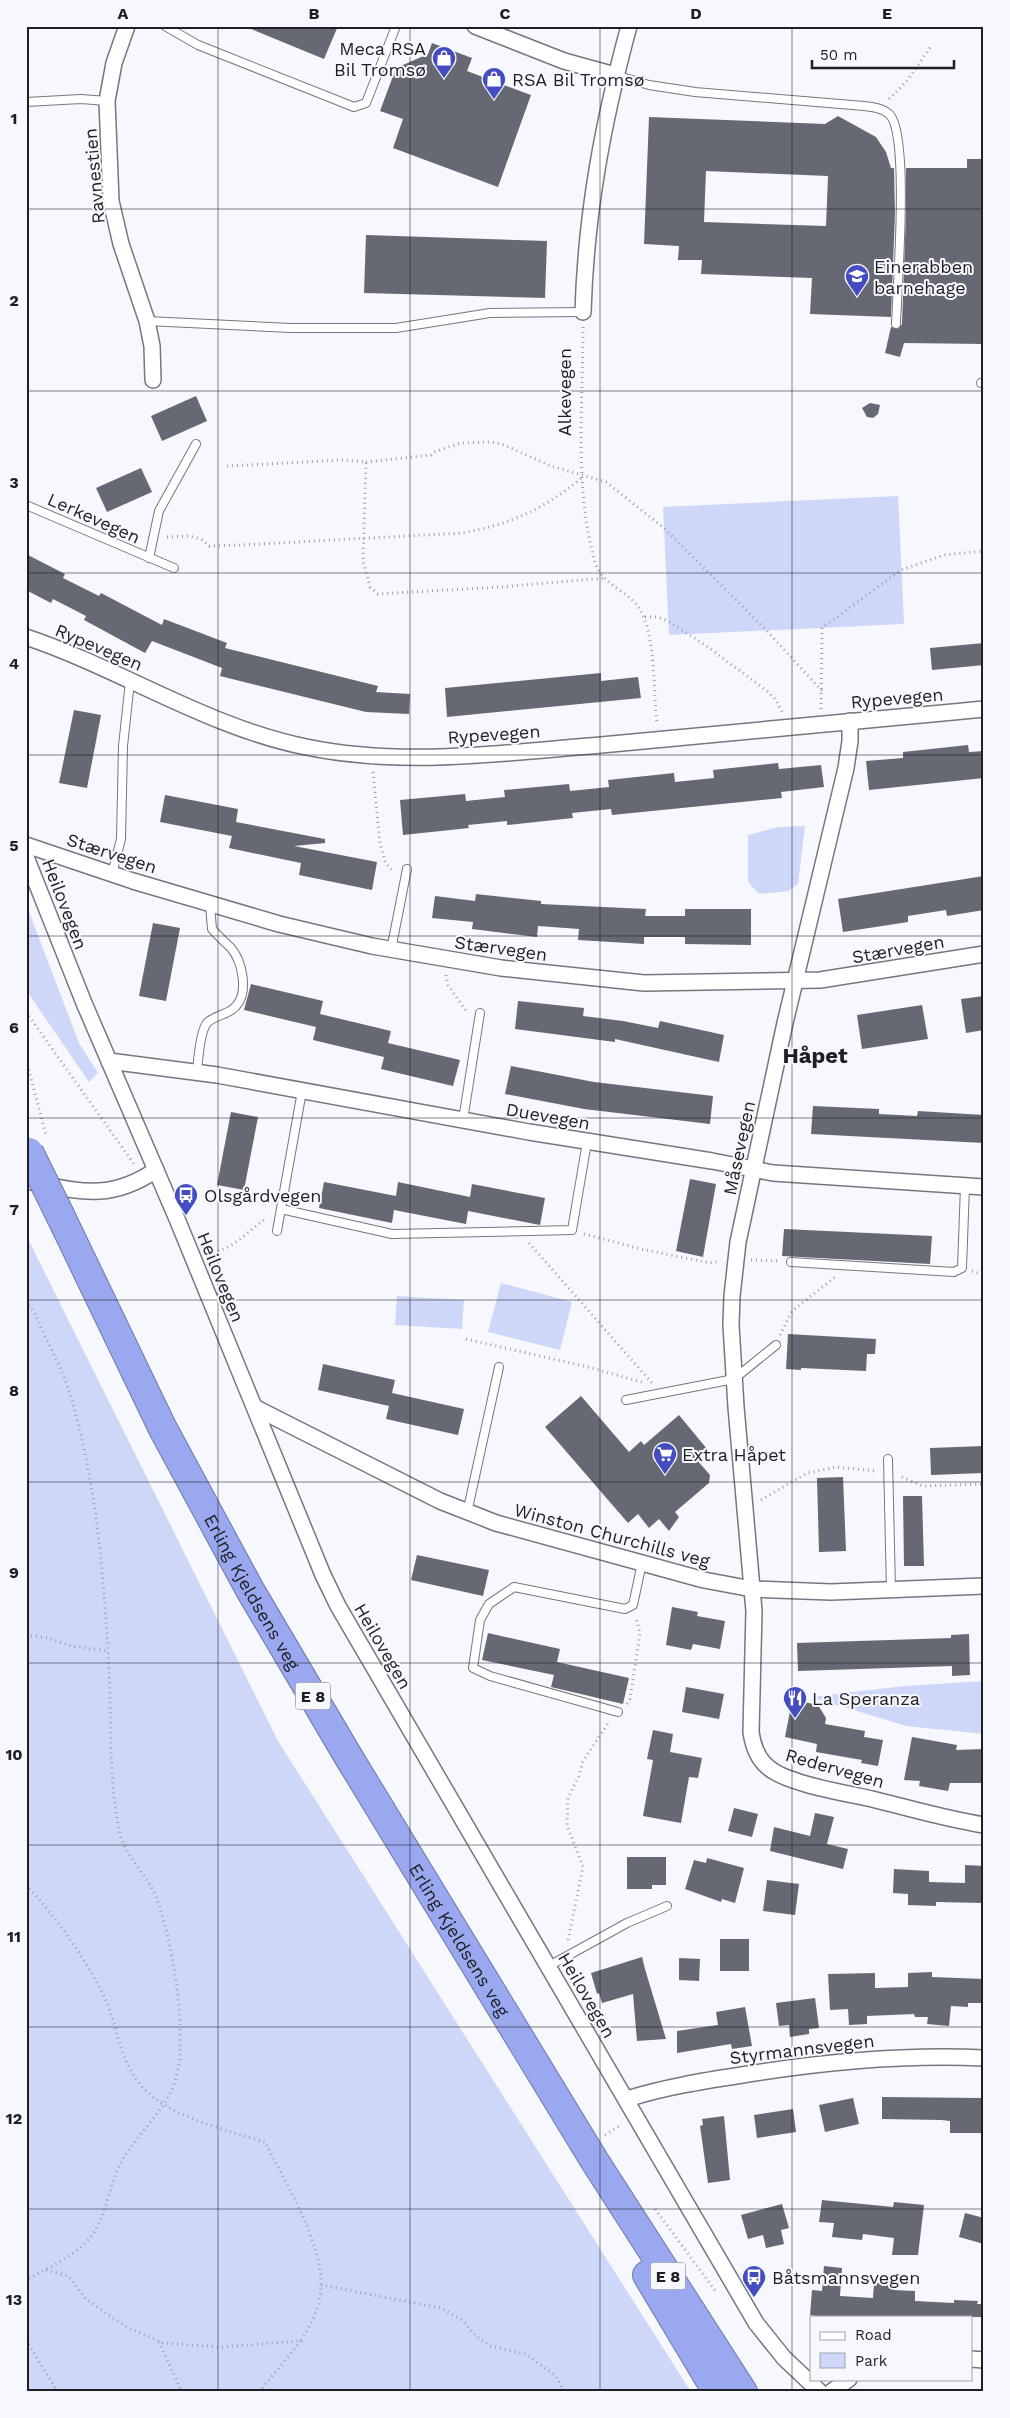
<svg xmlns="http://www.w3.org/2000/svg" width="1010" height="2418" font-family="'Work Sans',sans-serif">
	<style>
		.green { fill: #cfd7f8 }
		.building { fill: #666973; fill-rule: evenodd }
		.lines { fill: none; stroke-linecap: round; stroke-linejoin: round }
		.lane-casing { stroke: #747782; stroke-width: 10 }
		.street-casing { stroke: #747782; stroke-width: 18 }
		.highway-casing { stroke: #6e78a8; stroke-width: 30 }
		.path { stroke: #9fa0a5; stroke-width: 3; stroke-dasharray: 1 4; stroke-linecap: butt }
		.lane { stroke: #fff; stroke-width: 8 }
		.street { stroke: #fff; stroke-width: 15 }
		.highway { stroke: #99a8ef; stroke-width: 28 }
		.highway-bridge-casing { stroke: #6e78a8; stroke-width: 30; stroke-linecap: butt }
		.highway-bridge { stroke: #99a8ef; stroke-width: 28 }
		.grid { fill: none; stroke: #1e1f24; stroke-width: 1; stroke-opacity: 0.55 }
		.labels { text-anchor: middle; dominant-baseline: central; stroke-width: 4; stroke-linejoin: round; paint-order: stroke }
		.shield { fill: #f7f8fd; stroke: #5f6065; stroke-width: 1 }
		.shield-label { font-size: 16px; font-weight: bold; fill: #1e1f24 }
		.poi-label { font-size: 18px; fill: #1e1f24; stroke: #f7f8fd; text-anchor: start }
		.street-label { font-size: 18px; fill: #1e1f24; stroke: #f7f8fd }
		.district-label { font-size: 22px; font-weight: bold; fill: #1e1f24; stroke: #f7f8fd }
		.neatline { fill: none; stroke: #1e1f24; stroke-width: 2 }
		.grid-label { font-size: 16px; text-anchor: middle; font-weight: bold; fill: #1e1f24 }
	</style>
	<rect width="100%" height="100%" fill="#f7f8fd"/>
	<!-- green -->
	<g class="green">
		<path d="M898,496l6,128 -235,11 -6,-128z"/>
		<path d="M805,826l-7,58 -10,7 -29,3 -11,-12v-47l30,-8z"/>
		<path d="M26,904l53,139 19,30 -9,9 -63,-92z"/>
		<path d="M26,1235l252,506 413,651h-665z"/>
		<path d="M501,1283l71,19 -12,48 -72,-18z"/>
		<path d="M397,1296l67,4 -2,29 -67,-4z"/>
		<path d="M984,1681v53l-78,-8 -95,-29 94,-11z"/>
	</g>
	<!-- building -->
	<g class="building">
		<path d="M244,26h94l-14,33z"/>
		<path d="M432,43l40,15 -5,13 64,24 -33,92 -105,-39 10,-29 -23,-8 16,-43 32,-14z"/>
		<path d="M838,116l38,21 10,15 5,16h3l1,45 -4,104 -81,-3 2,-36 -111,-4 1,-14h-24l1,-14 -35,-2 5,-127 176,7zM706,171l122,5 -2,50 -122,-4z"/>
		<path d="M967,159h17v185l-80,-1 -4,14 -15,-4 6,-26 7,2 4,-5 4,-111v-45h61z"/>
		<path d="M366,235l181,6 -2,57 -181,-5z"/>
		<path d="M196,396l11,25 -45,20 -11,-25z"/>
		<path d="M870,403l10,2 -2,9 -5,4 -6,-1 -5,-9z"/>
		<path d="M141,468l11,24 -45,20 -11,-24z"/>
		<path d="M26,554l39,20 -2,4 36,18 2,-3 61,32 2,-6 63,24 -2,5 153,38 -2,6 34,2 -1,20 -43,-2 -146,-36 2,-8 -70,-27 -7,12 -61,-33 2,-4 -33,-17 -2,4 -25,-13z"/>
		<path d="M984,643v22l-52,5 -2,-22z"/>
		<path d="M601,673v8l37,-4 3,21 -194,19 -2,-29z"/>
		<path d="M74,710l27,5 -14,73 -28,-5z"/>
		<path d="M968,745l1,7 15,-1v27l-115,12 -3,-29 37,-3v-6z"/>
		<path d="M778,763l1,6 42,-4 3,22 -43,5 1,6 -170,17 -1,-6 -39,4 1,5 -66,7v-4l-39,4 1,3 -66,7 -3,-35 65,-6 1,7 39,-4 -1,-7 65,-6 1,7 39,-4 -1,-7 66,-7 1,9 39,-4 -1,-8z"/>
		<path d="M165,795l73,14 -2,13 89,17v4l-31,3 83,16 -5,28 -73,-15 2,-12 -72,-15 3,-12 -72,-14z"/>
		<path d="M984,876v34l-37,6 -1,-6 -38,6v6l-65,10 -5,-33z"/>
		<path d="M476,894l65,7v3l105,5 -1,7h40v-7h66v36l-66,-1v-7h-41v7l-66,-4 1,-11 -41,-3 -1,11 -65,-8 1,-7 -41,-4 3,-22 40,5z"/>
		<path d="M153,923l27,5 -14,73 -27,-5z"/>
		<path d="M251,984l72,17 -3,13 71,17 -3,12 72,17 -7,26 -72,-17 3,-12 -71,-17 3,-13 -72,-17z"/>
		<path d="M984,996v34l-18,3 -5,-34z"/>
		<path d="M518,1001l66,7 -1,8 40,5 35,7 2,-7 64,14 -5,27 -104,-23v3l-100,-13z"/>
		<path d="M922,1005l6,34 -66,10 -5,-34z"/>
		<path d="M511,1066l83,16 119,14 -3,28 -126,-15 -79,-15z"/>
		<path d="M813,1106l66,3v5l38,2 1,-5 66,4v28l-173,-9z"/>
		<path d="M231,1112l27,5 -14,73 -27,-5z"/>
		<path d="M690,1179l26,5 -13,73 -27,-6z"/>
		<path d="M324,1182l72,14 2,-14 72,15 2,-13 73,14 -5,27 -72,-14 -2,13 -72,-14 -2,13 -73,-15z"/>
		<path d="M784,1229l148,7 -2,28 -148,-8z"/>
		<path d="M788,1334l88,5 -1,15h-8l-1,17 -65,-3v2l-15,-1z"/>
		<path d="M323,1364l72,16 -3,13 72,16 -6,26 -72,-16 3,-13 -71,-16z"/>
		<path d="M581,1396l48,56 12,-11 3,4 35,-30 28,34 -11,10 14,16 -1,8 -34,29 4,5 -10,14 -10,-12 -10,9 -11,-14 -10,9 -83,-96z"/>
		<path d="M984,1446v27l-53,2 -1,-27z"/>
		<path d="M843,1477l3,74 -27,1 -2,-74z"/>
		<path d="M903,1496h19l2,70h-20z"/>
		<path d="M417,1555l72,15 -6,26 -72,-16z"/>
		<path d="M672,1607l26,5 -1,4 28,5 -5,28 -27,-5 -2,6 -25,-5z"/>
		<path d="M488,1633l72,16 -3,13 72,16 -6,26 -72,-17 3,-12 -72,-15z"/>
		<path d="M969,1634l1,41 -18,1v-10l-154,5 -1,-28 154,-5v-3z"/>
		<path d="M686,1687l38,7 -5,25 -37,-7z"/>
		<path d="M804,1702l14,3 8,13 -1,6 40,7 -1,6 19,3 -5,26 -17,-3 1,-3 -46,-8 1,-8 -32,-7 6,-31 5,1z"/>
		<path d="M653,1730l20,4 -3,18 32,6 -4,20 -9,-1 -8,46 -38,-7 10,-56 -6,-1z"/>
		<path d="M912,1737l45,8 -1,5 28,-1v34h-34l-2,8 -29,-5 1,-5 -16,-1z"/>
		<path d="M734,1808l24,6 -6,23 -24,-6z"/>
		<path d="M815,1813l19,4 -7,27 21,5 -5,20 -73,-18 4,-24 36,9z"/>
		<path d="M627,1857h39v28h-14v4h-25z"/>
		<path d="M707,1858l37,10 -9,35 -13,-4 -1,3 -36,-13 9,-29 12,3z"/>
		<path d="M965,1865l19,1v37l-48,-1v4l-28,-1v-11l-15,-1 1,-24 35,2v11l36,1z"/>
		<path d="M767,1880l32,4 -4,31 -32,-4z"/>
		<rect x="720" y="1939" width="29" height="32"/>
		<path d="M642,1957l3,12 21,70 -29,2 -4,-47 -31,9 -3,-10 -2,1 -6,-21z"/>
		<path d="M679,1958l21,1 -1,22 -20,-1z"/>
		<path d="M932,1972v5l52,2v24h-16v4l-17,-1 -2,20 -22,-2 1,-7h-13l-1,-3 -47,2v8l-18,1 -1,-16 -18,1 -2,-36 47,-1v15l33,-1v-14z"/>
		<path d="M815,1998l4,30 -10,1v5l-19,3 -1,-12 -10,1 -3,-23z"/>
		<path d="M745,2007l7,39 -20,3 -1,-5 -54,9v-22l41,-6 -2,-13z"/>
		<path d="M882,2097l99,1v35h-31v-12l-9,-1 -59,-1z"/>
		<path d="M853,2098l6,26 -34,8 -6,-27z"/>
		<path d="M793,2109l3,23 -39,6 -3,-23z"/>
		<path d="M724,2116l6,64 -22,3 -8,-57 3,-1 -1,-6z"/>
		<path d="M822,2200l71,7 1,-5 30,3 -6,50h-26l2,-17 -31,-4 -1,6 -30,-3 2,-14 -15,-1z"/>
		<path d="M782,2204l7,24 -8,2 3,14 -18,4 -3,-13 -15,4 -7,-24z"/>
		<path d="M965,2213l19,5v26l-25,-7z"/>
		<path d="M824,2266l18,2 -2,28 33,2 1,-15 20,1v6l21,1v10l39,2v-3l24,1 -1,3h7v13h-163l-11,-2 2,-25 10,1z"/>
	</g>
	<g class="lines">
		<!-- lane casing -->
		<g class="lane-casing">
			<g id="lane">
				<path d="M165,26l33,19 156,62 12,-4 30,-77"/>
				<path d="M615,75l34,10 46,7 169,14c9,1 18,2 25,8 21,18 8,176 7,210"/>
				<path d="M26,102l55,-3 26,2"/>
				<path d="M147,321l143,7h106l94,-15 93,-1"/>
				<path d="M981,383h3"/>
				<path d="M26,505l148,63"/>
				<path d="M149,558l10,-47 37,-67"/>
				<path d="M112,874l9,-35 2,-93 7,-65"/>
				<path d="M391,950l16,-81"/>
				<path d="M197,1072c1,-12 3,-41 10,-49 7,-8 22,-8 29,-17 13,-14 6,-45 -5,-58 -6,-6 -13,-12 -19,-19l-2,-24"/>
				<path d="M463,1120l17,-107"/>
				<path d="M281,1209l111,25 180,-4 15,-88"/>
				<path d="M277,1231l25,-140"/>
				<path d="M791,1262l163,10 8,-4 3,-82"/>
				<path d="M626,1400l108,-21 42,-34"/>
				<path d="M888,1459l3,131"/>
				<path d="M467,1513l32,-146"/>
				<path d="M618,1712l-128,-36 -17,-8 7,-48 9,-16 25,-17 111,22 8,-4 9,-42"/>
				<path d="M549,1966l78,-43 40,-17"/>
			</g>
		</g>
		<!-- street casing -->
		<g class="street-casing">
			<g id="street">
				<path d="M127,26l-13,37 -7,38 4,100 10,43 26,77 5,25 1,34"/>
				<path d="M475,26l89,35 51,14"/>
				<path d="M583,312c3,-100 20,-190 46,-286"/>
				<path d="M26,637c95,32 181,90 280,110 97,20 197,6 295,-2 127,-11 255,-24 383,-36"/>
				<path d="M850,721v20l-4,27 -61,255 -47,219 -6,54 -1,29 5,82 18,204 -3,121c2,14 6,27 18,36 19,16 77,25 103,31 37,9 74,20 112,26"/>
				<path d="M26,845l107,36 146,43 93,22 129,22 143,15 176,-3 164,-26"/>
				<path d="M26,857l58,146 93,216 146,356 15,31 418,717 28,35 36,34"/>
				<path d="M109,1061l108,14 312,57 183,29 61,12 211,14"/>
				<path d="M26,1181c52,10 83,21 130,-11"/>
				<path d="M256,1408l184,93 56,22 208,57 48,9 79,3 153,-6"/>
				<path d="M627,2099c38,-12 76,-18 115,-24 80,-13 161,-21 242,-17"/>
				<path d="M971,2359l13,1"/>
				<path d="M831,2392l18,-13"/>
			</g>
		</g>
		<!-- highway casing -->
		<g class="highway-casing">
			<g id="highway">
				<path id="s1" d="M61,1217l102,212 87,161 98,166 246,404 149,232"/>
				<path d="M647,2275l70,117"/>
			</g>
		</g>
		<!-- path -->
		<g class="path">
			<path d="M889,99l18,-18 25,-36"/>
			<path d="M583,327c0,75 -9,163 12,235 7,23 32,28 44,46 17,25 14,84 18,116"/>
			<path d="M366,462l65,-7 3,-3 27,-9 30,-1 13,3 47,21 55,16 58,46 103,103 55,60"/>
			<path d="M227,466l116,-6 23,2 -3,99 7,26 8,7 122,-7 105,-9"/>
			<path d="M167,537l22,-1 12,3 8,7 32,-1 221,-12c50,-9 82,-24 121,-56"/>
			<path d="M645,617h12l11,4 40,26 59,44 9,9 6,12"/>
			<path d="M821,709l1,-81 79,-58 43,-15 40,-4"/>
			<path d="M373,772l7,72 6,20 8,8"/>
			<path d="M446,975l2,10 19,27"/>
			<path d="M26,1012l108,152"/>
			<path d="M26,1060l20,75"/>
			<path d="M584,1234l57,15 69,14 10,-2"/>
			<path d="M529,1243l123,140"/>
			<path d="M208,1253c27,-3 37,-21 59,-35"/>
			<path d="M751,1260l29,1"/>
			<path d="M972,1271l12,4"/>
			<path d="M26,1301l8,11c12,27 27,54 36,82 27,89 34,185 39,277 3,53 -1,110 11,163 6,24 27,40 36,63 16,41 30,129 22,172 -6,38 -39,61 -57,93 -13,25 -14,57 -33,78 -16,17 -41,29 -62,40"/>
			<path d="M780,1335l12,-24 43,-34"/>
			<path d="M466,1339l126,29 53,15"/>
			<path d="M902,1477l21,9 61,-2"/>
			<path d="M761,1500l46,-27 30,-6 39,4"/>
			<path d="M26,1635l22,3 23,8 37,5"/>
			<path d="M627,1704l3,-5 10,-66 -4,-15"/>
			<path d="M26,1885c29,30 55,68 75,105 20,38 15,77 52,107 28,22 78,35 112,45 19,38 57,100 56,142 0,21 -9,39 -20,57l-79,6 -59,-4 -38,-17 -38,-26 -19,-24 -22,-6"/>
			<path d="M568,1940l15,-73 -16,-42 1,-27 11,-22 4,-15 26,-39"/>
			<path d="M605,2135l16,-10"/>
			<path d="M655,2209l62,84"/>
			<path d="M321,2285l120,23 21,12 14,16 14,10 36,8 30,22 8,16"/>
			<path d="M26,2340l32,52"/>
			<path d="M159,2342l23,50"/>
			<path d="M259,2392l42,-51"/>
		</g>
		<!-- lane -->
		<use href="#lane" class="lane"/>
		<!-- street -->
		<use href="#street" class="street"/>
		<!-- highway -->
		<use href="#highway" class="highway"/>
		<!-- highway-bridge casing -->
		<g class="highway-bridge-casing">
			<path id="highway-bridge" d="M29,1152l32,65"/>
		</g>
		<!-- highway-bridge -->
		<use href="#highway-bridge" class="highway-bridge"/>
	</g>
	<!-- grid -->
	<path class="grid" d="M218,26v2366M410,26v2366M600,26v2366M792,26v2366M26,209h958M26,391h958M26,573h958M26,755h958M26,936h958M26,1118h958M26,1300h958M26,1482h958M26,1663h958M26,1845h958M26,2027h958M26,2209h958"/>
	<!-- icons -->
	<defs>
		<g id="shop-pin" transform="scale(1.25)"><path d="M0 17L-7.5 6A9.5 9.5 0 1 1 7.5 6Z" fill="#444cc1" stroke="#f7f8fd"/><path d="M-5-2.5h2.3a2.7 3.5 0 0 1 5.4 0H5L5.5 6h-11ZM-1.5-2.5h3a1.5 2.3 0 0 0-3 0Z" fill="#fff"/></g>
		<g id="school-pin" transform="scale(1.25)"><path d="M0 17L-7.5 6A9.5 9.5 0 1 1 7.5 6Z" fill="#444cc1" stroke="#f7f8fd"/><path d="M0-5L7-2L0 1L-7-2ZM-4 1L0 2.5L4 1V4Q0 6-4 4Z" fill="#fff"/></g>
		<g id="bus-pin" transform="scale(1.25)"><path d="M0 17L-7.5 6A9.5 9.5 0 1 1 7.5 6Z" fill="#444cc1" stroke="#f7f8fd"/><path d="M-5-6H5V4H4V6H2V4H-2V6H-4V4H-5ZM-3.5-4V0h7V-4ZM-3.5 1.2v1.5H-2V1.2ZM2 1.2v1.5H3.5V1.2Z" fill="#fff"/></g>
		<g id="supermarket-pin" transform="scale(1.25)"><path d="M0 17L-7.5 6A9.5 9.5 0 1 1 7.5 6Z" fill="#444cc1" stroke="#f7f8fd"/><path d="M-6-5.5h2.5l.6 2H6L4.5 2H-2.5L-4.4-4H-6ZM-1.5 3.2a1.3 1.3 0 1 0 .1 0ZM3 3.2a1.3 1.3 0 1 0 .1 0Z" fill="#fff"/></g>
		<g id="restaurant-pin" transform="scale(1.25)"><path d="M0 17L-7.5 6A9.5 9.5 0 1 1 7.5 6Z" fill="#444cc1" stroke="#f7f8fd"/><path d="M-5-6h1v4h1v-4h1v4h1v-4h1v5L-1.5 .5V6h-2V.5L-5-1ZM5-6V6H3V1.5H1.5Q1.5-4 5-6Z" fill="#fff"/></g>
	</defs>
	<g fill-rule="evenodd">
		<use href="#shop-pin" x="444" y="58"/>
		<use href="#shop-pin" x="494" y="79"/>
		<use href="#school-pin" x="857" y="276"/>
		<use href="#bus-pin" x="186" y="1195"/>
		<use href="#supermarket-pin" x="665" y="1454"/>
		<use href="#restaurant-pin" x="795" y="1698"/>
		<use href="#bus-pin" x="754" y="2277"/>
	</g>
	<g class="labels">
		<!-- shield labels -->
		<g class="shield">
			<rect x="295.5" y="1682.5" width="35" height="27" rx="4"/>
			<rect x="650.5" y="2262.5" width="35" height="27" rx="4"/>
		</g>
		<g class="shield-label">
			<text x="313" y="1696">E 8</text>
			<text x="668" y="2276">E 8</text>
		</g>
		<!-- poi labels -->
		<g class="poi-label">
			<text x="426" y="48" text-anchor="end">Meca RSA<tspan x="426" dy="21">Bil Tromsø</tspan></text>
			<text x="512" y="79">RSA Bil Tromsø</text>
			<text x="874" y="266">Einerabben<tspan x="874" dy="21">barnehage</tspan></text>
			<text x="204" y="1195">Olsgårdvegen</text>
			<text x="682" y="1454">Extra Håpet</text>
			<text x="812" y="1698">La Speranza</text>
			<text x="772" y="2277">Båtsmannsvegen</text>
		</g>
		<!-- street labels -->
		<g class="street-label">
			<text transform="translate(94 176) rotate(-95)">Ravnestien</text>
			<text transform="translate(564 392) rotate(-90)">Alkevegen</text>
			<text transform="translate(94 518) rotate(24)">Lerkevegen</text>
			<text transform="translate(99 647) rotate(23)">Rypevegen</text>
			<text transform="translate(897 698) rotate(-5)">Rypevegen</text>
			<text transform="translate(494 734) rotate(-4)">Rypevegen</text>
			<text transform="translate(112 853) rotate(18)">Stærvegen</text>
			<text transform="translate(65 904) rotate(69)">Heilovegen</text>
			<text transform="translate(501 948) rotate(8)">Stærvegen</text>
			<text transform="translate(898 949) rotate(-10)">Stærvegen</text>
			<text transform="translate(548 1116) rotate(10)">Duevegen</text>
			<text transform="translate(739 1148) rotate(-78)">Måsevegen</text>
			<text transform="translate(221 1277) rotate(68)">Heilovegen</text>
			<text transform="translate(612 1535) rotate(15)">Winston Churchills veg</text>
			<text stroke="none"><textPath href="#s1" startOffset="421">Erling Kjeldsens veg</textPath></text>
			<text transform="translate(383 1646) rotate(60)">Heilovegen</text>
			<text transform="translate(835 1768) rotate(16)">Redervegen</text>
			<text stroke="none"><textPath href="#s1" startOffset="826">Erling Kjeldsens veg</textPath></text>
			<text transform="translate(587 1995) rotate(60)">Heilovegen</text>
			<text transform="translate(802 2049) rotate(-7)">Styrmannsvegen</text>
		</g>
		<!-- district labels -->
		<g class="district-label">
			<text x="815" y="1055">Håpet</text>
		</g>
	</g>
	<!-- border -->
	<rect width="1010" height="2418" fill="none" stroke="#f7f8fd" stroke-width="55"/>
	<!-- legend -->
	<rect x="810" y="2316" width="162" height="65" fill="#f7f8fd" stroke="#a0a1a6"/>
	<rect x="820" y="2332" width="25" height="8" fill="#ffffff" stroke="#a0a1a6"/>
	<text x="855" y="2340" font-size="15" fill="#1e1f24">Road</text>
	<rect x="820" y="2353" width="25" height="15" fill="#cfd7f8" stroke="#a0a1a6"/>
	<text x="855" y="2366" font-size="15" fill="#1e1f24">Park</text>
	<!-- scale -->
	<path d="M812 60v8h142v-8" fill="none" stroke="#1e1f24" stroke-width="2.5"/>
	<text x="820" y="60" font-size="15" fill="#1e1f24" stroke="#f7f8fd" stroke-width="4" paint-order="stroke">50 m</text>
	<rect x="28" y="28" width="954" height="2362" class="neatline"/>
	<g class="grid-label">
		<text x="123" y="19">A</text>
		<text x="314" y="19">B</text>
		<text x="505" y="19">C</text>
		<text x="696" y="19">D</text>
		<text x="887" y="19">E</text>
		<text x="14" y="124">1</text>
		<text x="14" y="306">2</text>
		<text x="14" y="488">3</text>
		<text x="14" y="669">4</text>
		<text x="14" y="851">5</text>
		<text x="14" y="1033">6</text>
		<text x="14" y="1215">7</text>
		<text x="14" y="1396">8</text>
		<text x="14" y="1578">9</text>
		<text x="14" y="1760">10</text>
		<text x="14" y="1942">11</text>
		<text x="14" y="2124">12</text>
		<text x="14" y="2305">13</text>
	</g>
</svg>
